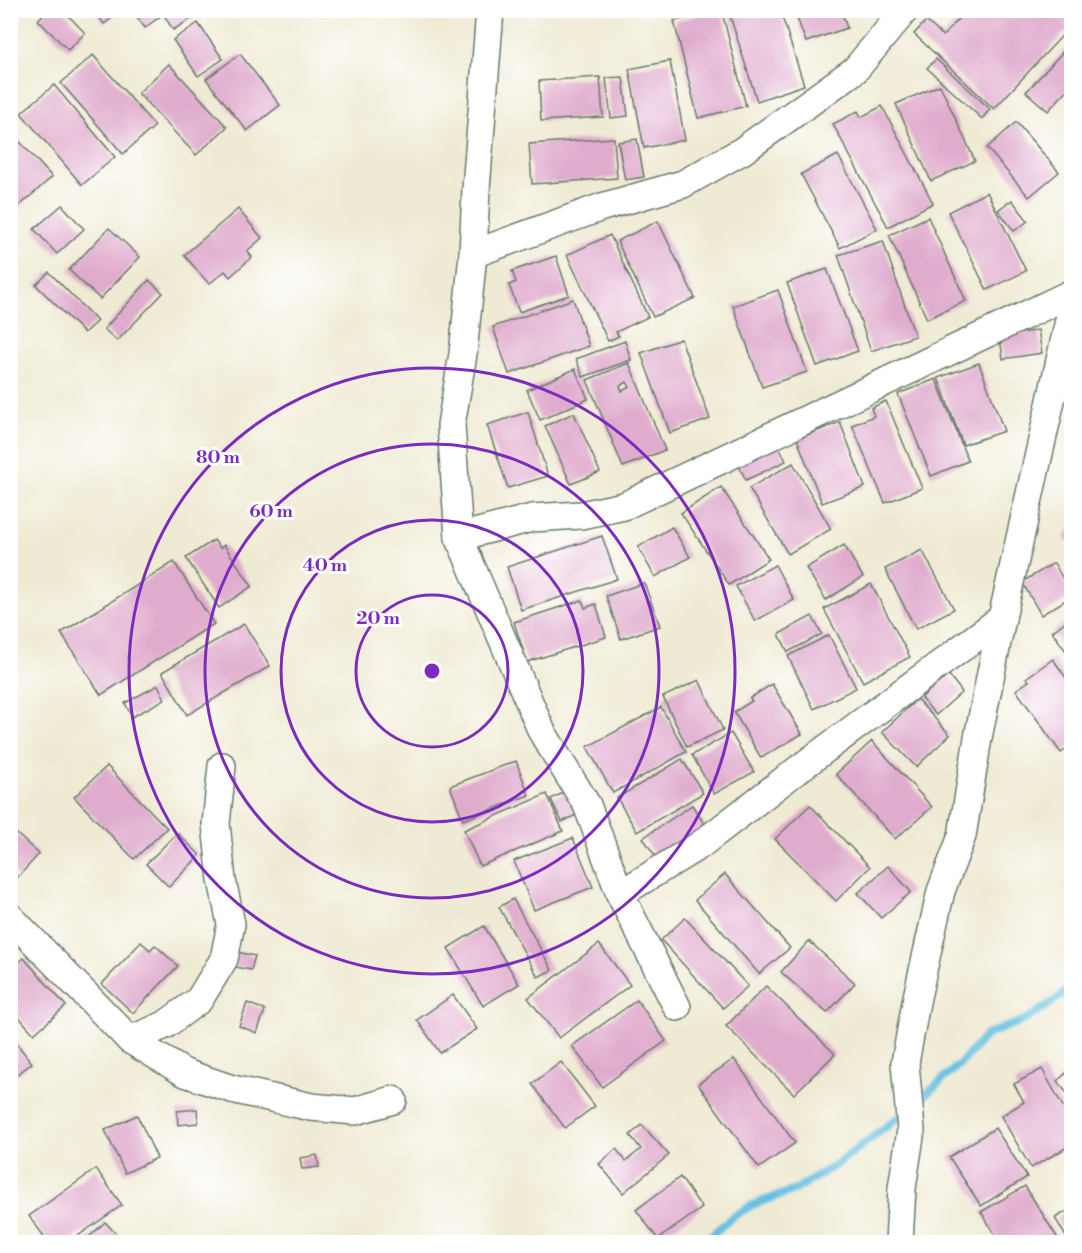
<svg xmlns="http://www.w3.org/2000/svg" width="1082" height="1253" font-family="'Libre Bodoni',serif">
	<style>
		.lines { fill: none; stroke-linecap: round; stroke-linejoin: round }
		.stream { stroke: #63bfe1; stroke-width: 8 }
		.building { fill: #e0accd; fill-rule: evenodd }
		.minor-casing { stroke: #687a6c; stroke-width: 30 }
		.minor { stroke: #fff; stroke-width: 27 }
		.ring { fill: none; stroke: #7b2cbf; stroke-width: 3 }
		.centre { fill: #7b2cbf; stroke: #fff; stroke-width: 3 }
		.ring-label { font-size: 18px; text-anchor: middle; font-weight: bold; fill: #7b2cbf; stroke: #fff; stroke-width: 6; stroke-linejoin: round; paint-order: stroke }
	</style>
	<rect width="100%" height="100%" fill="#fff"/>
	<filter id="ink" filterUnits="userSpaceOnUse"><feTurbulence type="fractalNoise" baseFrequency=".0167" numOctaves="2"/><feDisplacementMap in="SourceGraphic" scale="12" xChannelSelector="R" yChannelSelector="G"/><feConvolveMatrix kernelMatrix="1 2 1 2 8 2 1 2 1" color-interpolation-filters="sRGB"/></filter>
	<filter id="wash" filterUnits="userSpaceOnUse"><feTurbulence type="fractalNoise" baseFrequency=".008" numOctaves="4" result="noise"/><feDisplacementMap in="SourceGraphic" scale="24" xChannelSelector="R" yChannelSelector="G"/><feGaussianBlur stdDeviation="1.35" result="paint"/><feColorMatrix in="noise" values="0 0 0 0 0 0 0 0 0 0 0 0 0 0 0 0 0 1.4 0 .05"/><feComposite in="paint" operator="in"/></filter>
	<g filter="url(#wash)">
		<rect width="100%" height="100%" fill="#efead3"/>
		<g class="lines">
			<!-- stream -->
			<g class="stream">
				<path d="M915,1104l47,-42 24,-27 41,-16 27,-18 18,-15"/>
				<path d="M703,1242l28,-24 21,-13 43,-15 45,-28 63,-48"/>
			</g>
		</g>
		<g id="blocks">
			<!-- building -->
			<g class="building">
				<path d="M47,10h16l22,23 -17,17 -30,-30z"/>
				<path d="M94,10h28l-18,14z"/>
				<path d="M132,10h28l3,4 -18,14z"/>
				<path d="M161,10h45l-33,20z"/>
				<path d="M748,10h32l24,75 -47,16 -27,-85z"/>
				<path d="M794,10h47l6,18 -41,14z"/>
				<path d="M966,10h105v16l-77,83 -80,-75 12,-13 17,15z"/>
				<path d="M716,11l2,6 5,-1 23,90 -48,12 -24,-97z"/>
				<path d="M198,23l25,36 -25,17 -25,-36z"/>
				<path d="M1070,44l1,42 -23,25 -22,-19z"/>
				<path d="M240,54l40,51 -33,26 -41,-52z"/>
				<path d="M93,55l62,71 -32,28 -62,-71z"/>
				<path d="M936,59l54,50 -8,10 -55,-51z"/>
				<path d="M670,61l15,79 -41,8 -15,-79z"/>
				<path d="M169,64l58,63 -31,28 -58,-62z"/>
				<path d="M600,77l3,40 -62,4 -2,-40z"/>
				<path d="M623,77l5,39 -17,2 -5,-40z"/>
				<path d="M54,85l61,72 -33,28 -61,-72z"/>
				<path d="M940,85l35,76 -44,20 -35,-77z"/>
				<path d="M882,106l51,97 -45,24 -55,-103 25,-13 3,6z"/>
				<path d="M1016,122l43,50 -30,25 -42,-49z"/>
				<path d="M10,131l42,46 -35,31 -7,-8z"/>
				<path d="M614,138l3,40 -85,6 -3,-40z"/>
				<path d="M637,139l7,38 -19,3 -7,-38z"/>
				<path d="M838,155l39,74 -37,19 -39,-74z"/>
				<path d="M987,192l39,79 -39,19 -39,-78z"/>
				<path d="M1012,200l16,21 -14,10 -16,-21z"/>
				<path d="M62,205l22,24 -27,25 -23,-25z"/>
				<path d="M238,209l24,29 -15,13 5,6 -22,20 -5,-6 -16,13 -25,-29z"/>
				<path d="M928,217l38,84 -39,18 -38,-84z"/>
				<path d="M658,221l37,77 -42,19 -36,-76z"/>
				<path d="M109,228l31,29 -40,42 -31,-29z"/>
				<path d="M610,235l38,82 -32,15 3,4 -11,5 -41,-86z"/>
				<path d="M883,241l32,95 -44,15 -33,-96z"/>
				<path d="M556,256l13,39 -50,17 -10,-27 7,-3 -4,-11z"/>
				<path d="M827,269l31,82 -41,15 -30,-83z"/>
				<path d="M49,272l48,49 -13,12 -48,-48z"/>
				<path d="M149,280l14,13 -46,48 -13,-12z"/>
				<path d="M778,290l29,82 -45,15 -29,-81z"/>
				<path d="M573,299l16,47 -80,28 -16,-47z"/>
				<path d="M1038,330l4,23 -39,6 -3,-22z"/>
				<path d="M681,339l29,80 -40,14 -29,-80z"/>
				<path d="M625,341l6,19 -48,17 -7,-18z"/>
				<path d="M629,363l36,87 -42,17 -36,-87zM627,382l3,5 -8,4 -2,-5z"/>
				<path d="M979,363l25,68 -41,14 -25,-67z"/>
				<path d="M575,369l13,30 -48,21 -13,-30z"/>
				<path d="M936,379l32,82 -37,15 -33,-82z"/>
				<path d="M886,401l36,87 -37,15 -33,-78 22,-9 -3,-8z"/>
				<path d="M528,412l20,64 -40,12 -21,-63z"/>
				<path d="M574,413l26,59 -29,12 -26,-58z"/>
				<path d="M840,422l25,65 -43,16 -25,-64z"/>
				<path d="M777,443l9,18 -40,19 -9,-18z"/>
				<path d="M793,463l38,66 -43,25 -39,-66z"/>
				<path d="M721,487l48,72 -40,26 -48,-72z"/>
				<path d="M672,527l18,30 -35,20 -17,-30z"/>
				<path d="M1071,527v16l-7,-5z"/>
				<path d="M602,536l15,43 -96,31 -14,-43z"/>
				<path d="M214,540l6,8 4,-3 28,41 -33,22 -33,-50z"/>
				<path d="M844,545l19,32 -37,23 -20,-32z"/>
				<path d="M922,550l32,59 -38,20 -31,-60z"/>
				<path d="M174,562l40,62 -113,71 -40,-62z"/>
				<path d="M1054,563l17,30v4l-30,18 -19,-33z"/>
				<path d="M775,565l19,35 -39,21 -19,-35z"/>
				<path d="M644,583l16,43 -39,13 -15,-43z"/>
				<path d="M871,584l39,73 -47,25 -39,-73z"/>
				<path d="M582,600l3,8 11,-4 10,33 -79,25 -13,-40z"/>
				<path d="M812,616l10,18 -34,18 -9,-18z"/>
				<path d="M1071,617v41l-19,-26z"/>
				<path d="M244,624l26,42 -83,49 -25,-43z"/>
				<path d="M829,635l27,53 -42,21 -26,-53z"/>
				<path d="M1053,659l18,26v61l-10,7 -45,-63 13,-9 -3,-3z"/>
				<path d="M948,674l14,18 -26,23 -15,-17z"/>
				<path d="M699,680l24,50 -36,17 -24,-50z"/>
				<path d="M772,684l30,50 -41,24 -27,-46 18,-11 -2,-3z"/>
				<path d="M158,685l7,14 -33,18 -7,-14z"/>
				<path d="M917,699l33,36 -34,32 -34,-35z"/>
				<path d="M661,707l25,45 -73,41 -26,-46z"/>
				<path d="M731,733l23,39 -40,22 -22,-39z"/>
				<path d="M872,741l60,66 -37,32 -59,-65z"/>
				<path d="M682,759l21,34 -66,39 -20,-34z"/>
				<path d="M516,761l13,34 -66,25 -13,-34z"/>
				<path d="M107,766l60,62 -33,31 -60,-62z"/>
				<path d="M565,792l11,23 -14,7 -11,-23z"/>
				<path d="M547,794l16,37 -83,35 -16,-36z"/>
				<path d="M692,805l17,26 -49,32 -17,-25z"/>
				<path d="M810,805l60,62 -34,34 -61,-62z"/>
				<path d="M177,833l23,22 -31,32 -23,-23z"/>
				<path d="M17,834l22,20 -21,23 -8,-7v-29z"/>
				<path d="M573,838l20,49 -59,23 -20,-49z"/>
				<path d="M888,866l23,26 -30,26 -23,-25z"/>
				<path d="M725,874l65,74 -31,26 -64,-74z"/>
				<path d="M513,899l39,71 -14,7 -39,-70z"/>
				<path d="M685,918l63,68 -25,22 -62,-68z"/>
				<path d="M484,926l35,58 -36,22 -35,-58z"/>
				<path d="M809,941l46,42 -28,30 -46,-41z"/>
				<path d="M141,942l9,8 5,-5 23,21 -45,47 -31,-29z"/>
				<path d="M599,944l31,41 -71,53 -31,-40z"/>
				<path d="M238,952l17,4 -4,14 -16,-3z"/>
				<path d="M24,958l42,48 -32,28 -24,-27v-37z"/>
				<path d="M766,986l69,68 -41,40 -68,-68z"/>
				<path d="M453,995l24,34 -37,24 -23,-33z"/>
				<path d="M637,1000l29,41 -64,46 -30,-41z"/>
				<path d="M247,1003l18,7 -8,23 -18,-7z"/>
				<path d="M10,1035l22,28 -22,17z"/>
				<path d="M734,1059l61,84 -36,25 -61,-84z"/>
				<path d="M561,1062l34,44 -30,22 -33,-44z"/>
				<path d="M1042,1069l29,52v24l-40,23 -30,-52 23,-14 -10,-18z"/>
				<path d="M1071,1069v29l-14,-17z"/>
				<path d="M197,1109l1,14 -20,2 -1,-14z"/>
				<path d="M137,1115l20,43 -32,15 -20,-43z"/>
				<path d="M642,1125l27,30 -46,38 -24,-29 17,-15 10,12 15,-12 -11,-14z"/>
				<path d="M995,1128l32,49 -46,29 -32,-49z"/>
				<path d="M317,1155l2,12 -17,2 -2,-11z"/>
				<path d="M96,1169l26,36 -53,37h-21l-19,-26z"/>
				<path d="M680,1177l22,31 -44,31 -22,-29z"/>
				<path d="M1025,1186l35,56h-60l-19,-30z"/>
				<path d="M1071,1209v33h-2l-14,-24z"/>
				<path d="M105,1222l18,19 -39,1z"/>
			</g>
		</g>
	</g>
	<g filter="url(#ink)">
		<use href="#blocks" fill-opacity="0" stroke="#687a6c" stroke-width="1.5"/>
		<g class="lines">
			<!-- minor casing -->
			<g class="minor-casing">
				<g id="minor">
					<path d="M490,10l-14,179 -3,65 -10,100 -12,71 8,112 83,195 45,73 33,89 57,113"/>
					<path d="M473,254l129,-47 81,-23 59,-33 113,-81 50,-60"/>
					<path d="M459,537l73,-19 49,-3 43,-9 448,-213"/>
					<path d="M620,894l80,-49 92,-71 210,-156"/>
					<path d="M10,917l120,123 55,33 47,16 79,18 44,4 38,-11"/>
					<path d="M130,1040l35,-15 34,-25 25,-41 7,-35 -9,-44 -6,-56 6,-58"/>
					<path d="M899,1242l3,-54 9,-58 -6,-67 12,-66 24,-106 21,-55 16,-98 24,-120 70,-311"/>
				</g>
			</g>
			<!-- minor -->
			<use href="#minor" class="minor"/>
		</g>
	</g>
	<!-- distance rings -->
	<g class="ring">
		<circle cx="432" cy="671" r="76"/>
		<circle cx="432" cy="671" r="151"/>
		<circle cx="432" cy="671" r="227"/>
		<circle cx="432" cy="671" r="303"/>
	</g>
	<circle cx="432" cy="671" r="9" class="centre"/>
	<g class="ring-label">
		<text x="218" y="463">80 m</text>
		<text x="271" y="517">60 m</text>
		<text x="325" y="571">40 m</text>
		<text x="378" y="624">20 m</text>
	</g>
	<!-- margin -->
	<rect width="1082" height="1253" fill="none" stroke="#fff" stroke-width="36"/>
</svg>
